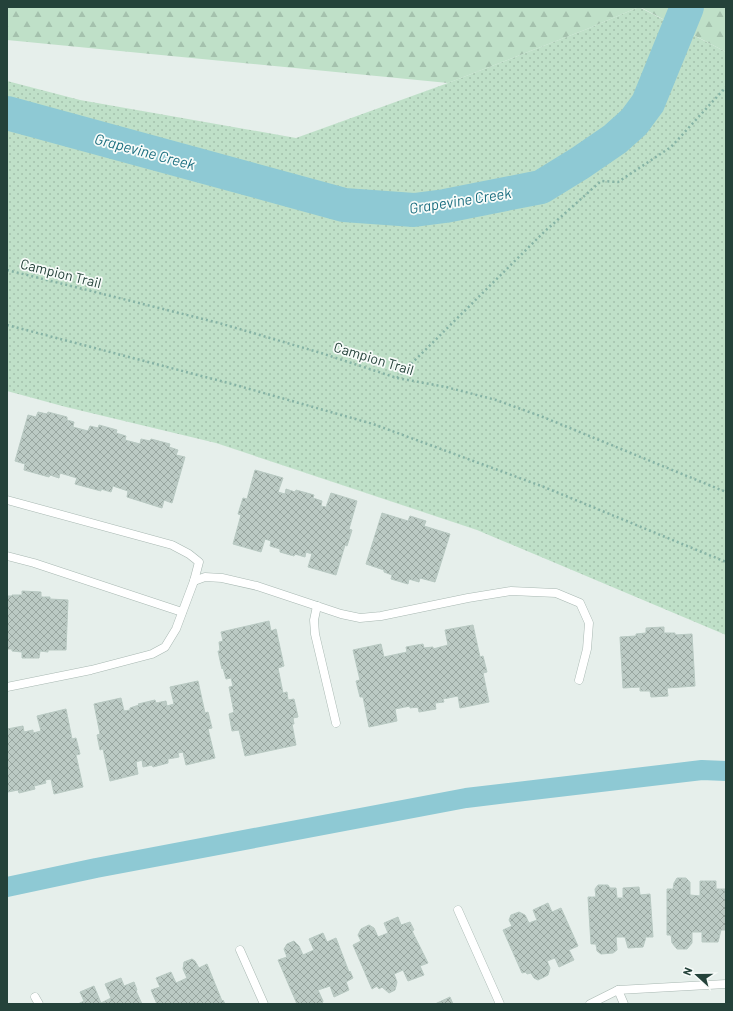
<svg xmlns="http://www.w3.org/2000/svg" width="733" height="1011" font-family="Barlow,sans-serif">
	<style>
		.grass { fill: url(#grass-dots) }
		.forest { fill: url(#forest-firs) }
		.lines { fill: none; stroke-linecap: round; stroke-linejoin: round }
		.canal { stroke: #8ec9d4; stroke-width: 20 }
		.river { stroke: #8ec9d4; stroke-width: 34 }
		.building { fill: url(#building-cross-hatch); stroke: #b8c9c2 }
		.lane-casing { stroke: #a8b8b2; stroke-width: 9 }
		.path { stroke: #86b3a5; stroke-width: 2.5; stroke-dasharray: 2 3; stroke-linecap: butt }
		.lane { stroke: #fff; stroke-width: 8 }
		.labels { text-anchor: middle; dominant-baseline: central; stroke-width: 3.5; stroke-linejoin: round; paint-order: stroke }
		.street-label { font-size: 14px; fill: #24423a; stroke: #f7fbf9 }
		.water-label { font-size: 15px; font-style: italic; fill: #1c6f80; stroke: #f7fbf9 }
	</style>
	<defs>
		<pattern id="grass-dots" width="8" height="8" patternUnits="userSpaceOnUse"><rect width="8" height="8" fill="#bfe0c8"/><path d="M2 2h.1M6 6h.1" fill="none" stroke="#a4c1ad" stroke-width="1.8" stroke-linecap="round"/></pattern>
		<pattern id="forest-firs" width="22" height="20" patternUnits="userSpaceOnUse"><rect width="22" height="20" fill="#bfe0c8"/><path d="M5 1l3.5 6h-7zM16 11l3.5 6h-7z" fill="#a4c1ad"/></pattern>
		<pattern id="building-cross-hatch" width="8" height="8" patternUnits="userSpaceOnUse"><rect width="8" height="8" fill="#bbcac4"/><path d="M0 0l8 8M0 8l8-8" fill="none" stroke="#98a6a0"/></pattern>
	</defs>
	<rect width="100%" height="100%" fill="#e6efeb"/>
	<!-- grass -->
	<path class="grass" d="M639,7l87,45v583l-249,-105 -261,-87 -150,-36 -59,-16v-310l73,19 216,38 152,-55 139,-54z"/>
	<!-- forest -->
	<g class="forest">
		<path d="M7,7h632l-52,22 -139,54 -441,-43z"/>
		<path d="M640,7h86v45z"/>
	</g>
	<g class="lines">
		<!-- canal -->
		<path class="canal" d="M7,887l89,-19 370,-70 236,-28 24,1"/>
		<!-- river -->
		<path class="river" d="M7,113l337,92 70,5 31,-4 96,-19 39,-24 35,-24 19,-17 14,-19 39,-96"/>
	</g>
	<!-- building -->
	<g class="building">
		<path d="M38,412l9,2 1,-2 19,5v3l7,2 -1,5 15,4 2,-5 8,2 1,-3 18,5 -1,3 10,3 -1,4 15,4 1,-5 9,2 1,-2 19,5 -1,3 9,3 -2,5 9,2 -13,46 -8,-3 -2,8 -35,-11 1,-6 -15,-5 -2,6 -10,-3v2l-26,-7 2,-6 -17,-5 -1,5 -9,-3 -1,2 -25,-7 1,-6 -10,-3 13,-46 8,2z"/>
		<path d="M255,470l28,8 -5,14 7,2 1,-5 9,3 1,-2 18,5 -1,3 9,3 -1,5 5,1 5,-14 26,8 -8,28 3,1 -5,16 -2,-1 -9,30 -28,-8 4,-13 -6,-2 -1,5 -10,-3 -1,2 -14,-4v-3l-10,-3 1,-5 -6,-2 -4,13 -28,-8 8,-29 -3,-1 5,-16 4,1z"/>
		<path d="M382,513l26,8 2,-5 16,5 -2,5 26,8 -15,48 -15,-4 -1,4 -10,-3 -1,5 -17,-5 1,-4 -8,-3v-2l-18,-6z"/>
		<path d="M22,591l19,1v5h9v2l18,1 -2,50h-18v2l-8,-1 -1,7h-17v-6l-10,-1v-2h-5v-53h5v-1h10z"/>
		<path d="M269,621l2,10 5,-2 8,37 -6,2 5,25 4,-1 1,8 6,-1 4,18 -5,1 1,6h-2l4,21 -51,11 -6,-26 -7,1 -3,-17 5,-2 -5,-25 4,-1 -2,-8 -5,1 -3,-11 -1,1 -4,-18h2l-1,-9 4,-1 -2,-9z"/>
		<path d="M473,625l7,32 3,-1 4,16 -4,1 6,29 -29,6 -2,-12 -15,3 1,3 -9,1 1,6 -17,3 -1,-5 -8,1v-2l-15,3 2,12 -28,6 -6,-30h-3l-4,-16 4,-1 -7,-30 28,-6 3,13 23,-5 -1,-5 17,-3 1,4 9,-1v2l15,-4 -3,-15z"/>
		<path d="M664,627v6h11v2l17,-1 3,52 -28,2 1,8 -17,1 -1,-6h-10v-4l-17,1 -3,-51 16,-1v-2l10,-1v-5z"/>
		<path d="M198,681l7,32 3,-1 4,16 -4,1 7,29 -29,7 -3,-13 -5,1 1,4 -11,2v4l-15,4 -1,-2 -9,2 -1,-7 -6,2 2,12 -28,7 -7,-32 -3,1 -3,-15 3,-1 -6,-30 27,-6 3,13 6,-1v-2l9,-3 -1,-1 17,-4 1,3 10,-2 1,5 7,-2 -4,-17z"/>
		<path d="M66,709l6,30 4,-1 4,16 -4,1 7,32 -29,7 -3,-15 -6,1 1,3 -12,3 1,3 -16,4 -1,-3 -10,2 -1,-5v-58l16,-3 1,6 9,-2v3l8,-2 -4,-15z"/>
		<path d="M677,878h9l4,4v13l10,1v-15h16v8h9l1,41h-5l-3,12h-16v-10h-10v11l-5,6h-10l-5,-6 -1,-8h-4v-46h6l1,-6z"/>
		<path d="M598,885h10l2,3h6l1,10h6v-10l16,-1 1,8 10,-1 3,43h-7l-3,10 -15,1 -3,-11h-9l1,13 -4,3 -12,1 -4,-3 -1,-7h-5l-3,-47h8l-1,-8z"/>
		<path d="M548,903l4,9 9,-4 17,38 -9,4 5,10 -15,7 -4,-9 -8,3 3,7 -2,7 -10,5 -4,-2 -3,-5 -4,1 -1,-2 -4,1 -19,-43 9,-4 -3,-6 2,-5 8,-3 6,3 4,8 8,-3 -4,-10z"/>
		<path d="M398,917l3,8 9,-3 4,8 -2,1 16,32 -8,3 4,9 -16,6 -5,-11 -9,4 3,8 -2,8 -6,3 -7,-6 -3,2 -2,-3 -5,3 -19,-44 8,-4 -3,-6 3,-6 8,-4 5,3 4,9 10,-4 -4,-10z"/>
		<path d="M323,933l4,9 9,-4 13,34 1,-1 3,7 -7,4 3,8 -15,7 -4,-11 -12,4 5,11 -1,3h-25l-19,-44 9,-3 -3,-8 3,-5 7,-3 5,5 4,9 11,-5 -5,-11z"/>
		<path d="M192,959l3,2 4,7 8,-4 15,37 1,-1 2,4h-68l-6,-14 9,-3 -4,-9 15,-6 5,11 11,-5 -4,-9 1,-7z"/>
		<path d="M121,978l3,8 10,-4 3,8 -1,1 6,13h-64l6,-3 -4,-9 14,-6 7,17 10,-5 -6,-14z"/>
		<path d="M450,997l3,7h-18z"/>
	</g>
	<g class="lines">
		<!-- lane casing -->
		<g class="lane-casing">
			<g id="lane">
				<path d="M7,500l165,45 17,9 10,8 -5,19 -18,48 -11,18 -13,7 -61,16 -84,17"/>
				<path d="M7,556l27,7 148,49"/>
				<path d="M194,581l11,-4 17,1 35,8 84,28 19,4 21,-2 87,-18 43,-7 45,2 24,10 9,20 -2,26 -8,31"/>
				<path d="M317,606l-3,14 1,14 21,89"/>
				<path d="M458,910l42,94"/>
				<path d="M240,950l24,54"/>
				<path d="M618,990l6,14"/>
				<path d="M35,997l4,7"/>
				<path d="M590,1004l28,-14 108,-6"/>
			</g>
		</g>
		<!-- path -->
		<g class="path">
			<path d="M7,270l212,53 102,30 76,25 49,9 50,13 47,17 183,75"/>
			<path d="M7,325l225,59 141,40 171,63 182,75"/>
			<path d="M397,378l147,-146 57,-51 17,1 53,-35 55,-60"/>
		</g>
		<!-- lane -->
		<use href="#lane" class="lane"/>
	</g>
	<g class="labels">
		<!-- street labels -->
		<g class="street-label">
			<text transform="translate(61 273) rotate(14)">Campion Trail</text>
			<text transform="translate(374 358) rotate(17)">Campion Trail</text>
		</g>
		<!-- water labels -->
		<g class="water-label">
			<text transform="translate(145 151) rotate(15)">Grapevine Creek</text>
			<text transform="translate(460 200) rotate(-9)">Grapevine Creek</text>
		</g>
	</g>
	<!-- border -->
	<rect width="733" height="1011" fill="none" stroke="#24423a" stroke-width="16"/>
	<!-- north arrow -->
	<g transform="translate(697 975) rotate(291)" stroke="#f7fbf9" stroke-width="3" paint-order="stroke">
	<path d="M0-3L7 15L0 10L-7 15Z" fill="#24423a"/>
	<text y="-6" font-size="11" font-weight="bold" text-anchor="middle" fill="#24423a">N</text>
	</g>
</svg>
